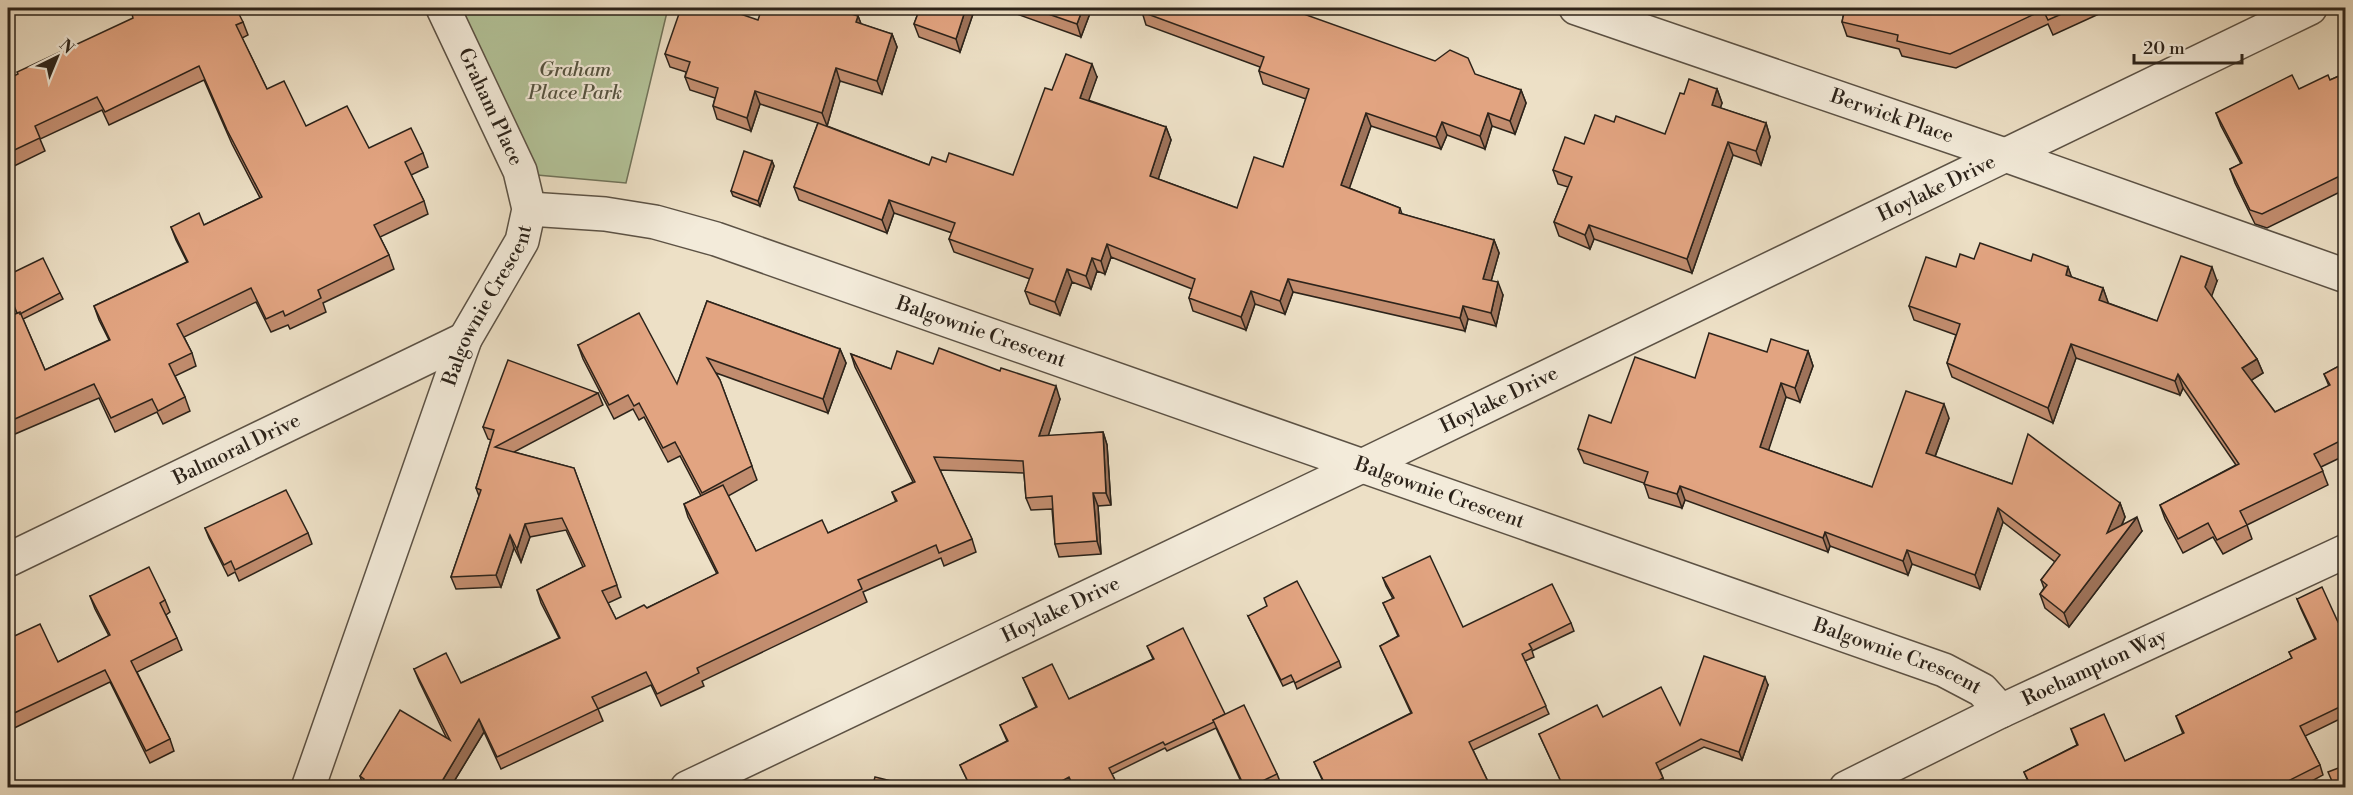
<svg xmlns="http://www.w3.org/2000/svg" width="2353" height="795" font-family="'Libre Bodoni',serif">
	<style>
		.green { fill: #b3c399; stroke: #70735a; stroke-width: 1.5 }
		.lines { fill: none; stroke-linecap: round; stroke-linejoin: round }
		.minor-casing { stroke: #5c5245; stroke-width: 36 }
		.minor { stroke: #f3ebda; stroke-width: 33 }
		.wall { fill: #c28d6f; stroke: #2c231a; stroke-width: 1.5 }
		.shaded-wall { fill: #9e735a; stroke: #2c231a; stroke-width: 1.5 }
		.building { fill: #e2a481; stroke: #2c231a; stroke-width: 1.5 }
		.labels { text-anchor: middle; dominant-baseline: central; stroke-width: 4.5; stroke-linejoin: round; paint-order: stroke }
		.park-label { font-size: 20px; font-style: italic; fill: #545340; stroke: #f3ebda }
		.street-label { font-size: 20px; fill: #2c231a; stroke: #f3ebda }
	</style>
	<rect width="100%" height="100%" fill="#ede0c6"/>
	<filter id="stains"><feTurbulence type="fractalNoise" baseFrequency=".00333" numOctaves="4"/><feColorMatrix values="0 0 0 0 .2 0 0 0 0 .09 0 0 0 0 .02 0 0 0 .5 -.17"/></filter>
	<radialGradient id="worn" r=".72"><stop offset=".6" stop-color="#630" stop-opacity="0"/><stop offset="1" stop-color="#630" stop-opacity=".3"/></radialGradient>
	<!-- green -->
	<path class="green" d="M460,8h208l-42,175 -89,-8z"/>
	<g class="lines">
		<!-- minor casing -->
		<g class="minor-casing">
			<g id="minor">
				<path id="s1" d="M1576,8l429,147 341,121"/>
				<path id="s2" d="M529,209l76,5 50,8 61,17 1228,431 38,20 19,21"/>
				<path id="s3" d="M8,560l457,-221"/>
				<path id="s4" d="M308,788l157,-449 57,-98 7,-32 -9,-38 -77,-163"/>
				<path id="s5" d="M687,788l677,-323 946,-457"/>
				<path id="s6" d="M1846,788l155,-77 345,-160"/>
			</g>
		</g>
		<!-- minor -->
		<use href="#minor" class="minor"/>
	</g>
	<!-- wall -->
	<g class="wall">
		<path d="M920,8h55l-15,44 -41,-15 -5,-13z"/>
		<path d="M1000,8h92l-11,29z"/>
		<path d="M1845,8h267l-59,27 -5,-11 -92,44 -54,-12 -3,-7 -52,-13 -5,-14z"/>
		<path d="M1142,12l293,49 86,29 5,13 -11,31 -23,-8 -7,23 -38,-14 -6,14 -70,-23 -22,62 51,20 2,6 92,26 5,13 -8,28 12,14 -7,31 -28,-7 -3,12 -172,-39 -8,22 -30,-10 -9,26 -53,-19 -4,-13 3,-9 -81,-32 -6,17 -8,-3 -6,18 -19,-7 -12,33 -30,-11 -5,-13 5,-12 -76,-27 -5,-13 3,-6 -58,-20 -7,20 -88,-33 -5,-13 24,-64 -58,-19 -9,27 -34,-12 -4,-13 2,-8 -25,-8 -5,-13 1,-5 -16,-5 -5,-13 93,-34 97,-5 3,1 3,8 31,10 5,13 -15,47 -42,-13 -13,45 102,39 17,-3 67,13 39,-85 45,-13 -9,23 78,27 5,13 -13,39 79,29 46,-41 23,-68 -43,-15 -4,-13 1,-4 -114,-42z"/>
		<path d="M243,22l5,13 -6,3 25,51 39,37 63,22 54,5 5,14 -17,8 13,26 4,13 -48,23 9,18 5,14 -71,34 3,9 -36,17 -2,-4 -17,7 -15,-30 -72,35 8,16 4,13 -21,10 10,21 5,14 -27,13 -6,-12 -42,20 -16,-34 -91,39v-120l9,-4 -9,-21 52,1 3,6 -40,20 22,51 64,-30 -10,-20 -5,-14 93,-44 -11,-22 -5,-13 33,-2 56,-27 -28,-54 -28,-64 -95,45 -7,-15 -62,29 5,12 -37,18v-90z"/>
		<path d="M2346,73v116l-79,39 -12,-4 -20,-41 -5,-14 11,-5 -20,-38 -5,-13 114,-33z"/>
		<path d="M1717,89l5,14 -2,5 46,15 4,14 -9,28 -28,-10 -41,118 -98,-34 -4,10 -31,-13 -5,-14 14,-35 -10,-3 -5,-14 31,-26 81,-10 19,-40z"/>
		<path d="M772,161l2,5 -14,40 -27,-10 -2,-5z"/>
		<path d="M2346,199v34h-2l-5,-14z"/>
		<path d="M1974,259l57,2 37,6 3,10 32,11 5,15 49,18 60,-40 -6,15 46,63 6,14 -12,7 24,32 54,-26 -5,-12 21,-11 1,-1v93l-25,12 7,18 -81,40 5,14 -29,15 -10,-17 -30,16 -18,-34 -5,-14 76,-40 -53,-77 -3,7 -104,-37 -23,65 -101,-46 -5,-14 9,-28 -42,-15 -5,-14 47,-39z"/>
		<path d="M707,301l133,48 6,14 -18,50 -112,-40 4,7 37,100 -29,16 28,55 72,-18 68,-31 -4,-10 21,-10 -58,-115 -4,-13 40,15 42,-5 127,35 -12,37 55,-4 4,13 4,60 -13,1 3,48 -42,3 -4,-13 -3,-35 -21,1 -5,-12 -2,-25 -84,-3 32,69 4,13 -32,14 -3,-8 -78,34 4,10 -165,79 2,5 -43,20 -10,-21 -53,24 5,12 -102,48 -17,-37 -34,56h-91l3,-6 -2,-6 87,-37 -28,-58 -5,-12 47,14 98,-45 -18,-35 -4,-13 46,-23 -17,-37 -36,7 -9,25 -7,-14 -13,39 -45,2 -5,-12 28,-81 -3,-8 15,-48 -3,-1 -5,-12 115,-34 5,12 -89,47 60,16 47,129 -13,6 8,16 31,-11 70,-34 -29,-57 -4,-13 17,-8 -21,-40 -12,6 -24,-45 -5,3 -6,-11 -19,10 -31,-60 -5,-14 99,39z"/>
		<path d="M1808,351l5,15 -13,36 -14,-5 -18,53 104,37 77,-69 -14,39 77,27 108,19 5,14 -3,8 20,6 -73,96 -24,-19 -5,-14 4,-6 -3,-8 14,-18 -52,-40 -23,67 -68,-25 -4,11 -78,-29 -2,6 -143,-52 -3,8 -33,-10 -5,-15 -60,-20 -6,-14 33,-26 84,-45 72,-26z"/>
		<path d="M205,528l103,5 4,11 -73,37 -4,-9 -7,4 -19,-38z"/>
		<path d="M1383,578l80,49 108,-4 3,8 -42,20 2,6 -9,4 24,53 -76,36 18,38h-165l-12,-26 97,-49 -31,-67 18,-10 -15,-33 10,-4 -7,-13z"/>
		<path d="M90,596l75,4 5,12 -4,3 11,23 5,12 -45,22 33,67 4,12 -24,12 -40,-81 -102,49v-74l4,-2 -4,-11 50,18 51,-26 -14,-27z"/>
		<path d="M2297,599l41,23 8,-3v97l-41,20 15,29 3,10 -24,13h-268l-7,-16 53,-27 -6,-16 54,32 58,-27 -7,-18 116,-58 -3,-6 26,-13 -14,-30z"/>
		<path d="M1248,616l91,45 2,6 -44,22 -3,-8 -11,5z"/>
		<path d="M1147,646l78,68 52,60 4,10 -7,4h-30l-28,-60 -49,23 -2,-3 -53,26 7,14h-46l-2,-5 -9,5h-91l-11,-23 47,-24 -7,-16 36,-18 -13,-29 46,21 84,-40z"/>
		<path d="M1768,685l-26,75 -38,-13 -44,23 6,16 -2,2h-100l-25,-54 64,-17 77,8z"/>
	</g>
	<!-- shaded-wall -->
	<g class="shaded-wall">
		<path d="M849,8h7l-3,18 -5,-13z"/>
		<path d="M966,8h9l-15,44 -4,-13z"/>
		<path d="M1083,8h9l-11,29 -4,-13z"/>
		<path d="M858,16l5,13 -7,-7z"/>
		<path d="M892,34l5,13 -15,47 -5,-13z"/>
		<path d="M1092,64l5,13 -12,34 -5,-13z"/>
		<path d="M836,68l4,13 -13,45 -5,-13z"/>
		<path d="M1717,89l5,14 -5,15 -5,-13z"/>
		<path d="M1521,90l5,13 -11,31 -5,-13z"/>
		<path d="M755,91l5,13 -9,27 -4,-13z"/>
		<path d="M1366,113l5,13 -25,72 -5,-13z"/>
		<path d="M1488,113l4,13 -7,23 -5,-13z"/>
		<path d="M1442,122l5,13 -6,14 -5,-12z"/>
		<path d="M1766,123l4,14 -9,28 -5,-14z"/>
		<path d="M1166,127l5,13 -16,49 -5,-13z"/>
		<path d="M1728,142l5,13 -41,118 -5,-14z"/>
		<path d="M772,161l2,5 -14,40 -2,-5z"/>
		<path d="M889,200l5,13 -7,20 -5,-13z"/>
		<path d="M1589,225l5,14 -4,10 -5,-14z"/>
		<path d="M1494,240l5,13 -11,39 -5,-13z"/>
		<path d="M1107,244l4,13 -6,17 -4,-13z"/>
		<path d="M1092,258l5,13 -6,18 -5,-13z"/>
		<path d="M2068,267l5,14 -7,-6z"/>
		<path d="M2212,267l5,14 -7,20 -5,-14z"/>
		<path d="M1067,269l5,13 -12,33 -5,-13z"/>
		<path d="M1288,279l5,13 -8,22 -5,-13z"/>
		<path d="M1498,282l5,13 -7,31 -5,-13z"/>
		<path d="M2103,288l5,14 -4,12 -5,-14z"/>
		<path d="M1251,291l4,13 -9,26 -5,-13z"/>
		<path d="M1463,306l5,13 -3,12 -5,-13z"/>
		<path d="M2071,344l5,14 -23,65 -5,-15z"/>
		<path d="M840,349l6,14 -18,50 -5,-14z"/>
		<path d="M1808,351l5,15 -13,36 -5,-14z"/>
		<path d="M2257,359l6,14 -16,10 -5,-15z"/>
		<path d="M2178,374l5,14 -3,7 -5,-14z"/>
		<path d="M1781,383l5,14 -21,64 -5,-14z"/>
		<path d="M1056,386l4,13 -16,50 -5,-13z"/>
		<path d="M1944,404l5,14 -18,49 -5,-14z"/>
		<path d="M1103,432l4,13 4,60 -5,-12z"/>
		<path d="M1680,486l5,14 -3,8 -5,-14z"/>
		<path d="M1093,493l5,13 3,48 -4,-13z"/>
		<path d="M2120,503l5,14 -13,30 -5,-14z"/>
		<path d="M1998,508l5,14 -23,67 -5,-14z"/>
		<path d="M2137,517l5,14 -73,96 -5,-14z"/>
		<path d="M525,524l5,13 -9,25 -4,-13z"/>
		<path d="M1825,532l5,14 -2,6 -5,-14z"/>
		<path d="M510,535l4,13 -13,39 -5,-12z"/>
		<path d="M1907,550l5,14 -4,11 -5,-14z"/>
		<path d="M1765,677l3,8 -26,75 -3,-8z"/>
		<path d="M479,719l5,13 -34,56h-12z"/>
	</g>
	<!-- building -->
	<g class="building">
		<path d="M146,8h90l7,14 -7,3 31,64 17,-8 22,45 41,-20 22,42 42,-20 12,25 -18,9 19,39 -50,24 15,30 -71,35 3,8 -36,18 -2,-5 -17,8 -15,-31 -74,36 15,29 -23,11 16,33 -27,14 -6,-12 -41,19 -17,-34 -86,38v-105l12,-5 25,58 65,-30 -16,-34 94,-44 -17,-35 28,-14 5,12 58,-28 -35,-67 -28,-64 -94,46 -8,-15 -62,29 5,12 -32,15v-74l10,-5 -1,-2 116,-54 -1,-4z"/>
		<path d="M681,8h42l35,12 4,-12h87l-1,5 10,3 -2,6 36,12 -15,47 -41,-13 -14,45 -67,-22 -8,27 -34,-12 5,-18 -33,-11 5,-15 -25,-8z"/>
		<path d="M920,8h46l-10,31 -42,-15z"/>
		<path d="M1031,8h52l-6,16z"/>
		<path d="M1143,8h144l148,53 15,-11 18,8 7,16 46,16 -11,31 -22,-8 -8,23 -38,-14 -6,15 -70,-24 -25,72 59,23 -1,5 95,27 -11,39 15,3 -7,31 -28,-7 -3,12 -172,-39 -8,22 -29,-10 -10,26 -52,-19 6,-19 -88,-35 -6,17 -9,-3 -6,18 -19,-7 -12,33 -30,-11 8,-22 -84,-30 6,-16 -66,-23 -7,20 -88,-33 24,-64 111,42 3,-8 14,5 3,-9 64,22 32,-87 7,2 14,-36 26,10 -12,34 86,29 -16,49 87,32 17,-51 29,10 26,-78 -50,-18 5,-14 -122,-45z"/>
		<path d="M1845,8h230l-27,12 -5,-10 -93,44 -53,-13 1,-6 -56,-13z"/>
		<path d="M2346,73v100l-84,41 -12,-4 -20,-41 12,-6 -26,-50 76,-38 7,14 29,-14 2,5z"/>
		<path d="M1689,79l28,10 -5,16 54,18 -10,28 -28,-9 -41,117 -98,-34 -4,10 -31,-13 18,-45 -19,-7 12,-33 19,7 11,-29 19,7 2,-6 49,18 15,-41 4,1z"/>
		<path d="M744,151l28,10 -14,40 -27,-10z"/>
		<path d="M2346,199v22l-7,-2z"/>
		<path d="M1980,243l51,18 2,-7 35,13 -2,8 37,13 -4,12 58,21 24,-65 31,11 -7,20 52,72 -15,9 33,44 55,-27 -6,-11 21,-11 1,-1v76l-32,16 9,17 -83,40 7,14 -30,15 -9,-17 -30,16 -18,-34 79,-41 -61,-90 -3,7 -104,-37 -23,64 -101,-45 13,-39 -51,-18 17,-49 30,10 4,-13 14,5z"/>
		<path d="M43,258l17,35 -40,21v-2l-3,1 -9,-22v-16z"/>
		<path d="M707,301l133,48 -17,50 -116,-41 13,22 32,86 -50,27 -27,-51 -12,6 -24,-45 -5,3 -6,-11 -19,10 -31,-60 61,-32 38,71z"/>
		<path d="M1709,333l58,19 4,-13 37,12 -13,37 -14,-5 -21,64 112,40 34,-96 38,13 -18,49 86,31 16,-50 92,69 -13,30 30,-16 -73,96 -24,-19 7,-9 -6,-5 19,-25 -62,-47 -23,67 -68,-25 -4,11 -78,-29 -2,6 -143,-52 -3,8 -33,-10 4,-12 -70,-23 11,-34 22,8 24,-66 60,21z"/>
		<path d="M939,348l61,23 1,-3 55,18 -17,50 64,-4 3,61h-13l4,48 -42,3 -3,-48 -26,2 -3,-37 -89,-4 38,82 -33,14 -3,-8 -78,35 4,9 -165,79 2,5 -42,21 -11,-22 -54,25 6,12 -101,48 -18,-38 -41,69h-79l5,-9 -4,-3 40,-66 50,30 -36,-71 32,-16 15,30 99,-45 -23,-48 48,-24 -23,-48 -37,6 -8,25 -7,-14 -14,40 -45,2 30,-87 -5,-2 18,-58 -11,-3 25,-67 90,33 -103,54 79,21 43,117 -15,6 14,28 28,-14 3,3 71,-35 -34,-69 39,-19 33,66 66,-31 6,13 69,-32 -5,-9 23,-10 -64,-128 40,15 6,-18 36,13z"/>
		<path d="M286,490l22,43 -73,37 -4,-9 -7,4 -19,-37z"/>
		<path d="M1430,556l33,71 89,-43 19,39 -42,21 3,5 -10,5 24,52 -77,36 22,46h-164l-13,-26 98,-49 -32,-67 19,-10 -16,-33 11,-5 -11,-20z"/>
		<path d="M149,567l16,33 -5,3 17,35 -46,23 39,78 -24,12 -41,-81 -97,46v-59l5,-2 -5,-12v-4l32,-15 18,38 52,-27 -20,-39z"/>
		<path d="M1297,581l42,80 -44,22 -4,-8 -10,5 -33,-64 19,-10 -3,-8z"/>
		<path d="M2322,587l16,35 8,-3v85l-46,22 20,39 -46,23h-242l-8,-16 54,-27 -7,-16 33,-15 21,47 59,-28 -8,-17 116,-58 -3,-6 27,-13 -19,-40z"/>
		<path d="M1183,628l42,86 -12,6 1,2 -49,23 -2,-3 -54,26 10,20h-45l-5,-11 -20,11h-16l-1,-2 -4,2h-57l-11,-23 48,-24 -8,-16 37,-18 -14,-29 29,-14 17,35 85,-40 -7,-13z"/>
		<path d="M1704,656l61,21 -26,75 -38,-13 -45,24 7,15 -18,10h-81l-25,-54 58,-29 6,12 58,-30 19,38z"/>
		<path d="M1244,705l33,69 -29,14h-3l-32,-68z"/>
		<path d="M2346,765v23h-11l-7,-16z"/>
		<path d="M875,777l45,11h-48z"/>
	</g>
	<g class="labels">
		<!-- park labels -->
		<g class="park-label">
			<text x="575" y="70">Graham<tspan x="575" dy="23">Place Park</tspan></text>
		</g>
		<!-- street labels -->
		<g class="street-label">
			<text transform="translate(490 107) rotate(65)">Graham Place</text>
			<text stroke="none"><textPath href="#s1" startOffset="334">Berwick Place</textPath></text>
			<text stroke="none"><textPath href="#s5" startOffset="1386">Hoylake Drive</textPath></text>
			<text stroke="none"><textPath href="#s4" startOffset="516">Balgownie Crescent</textPath></text>
			<text stroke="none"><textPath href="#s2" startOffset="471">Balgownie Crescent</textPath></text>
			<text stroke="none"><textPath href="#s5" startOffset="900">Hoylake Drive</textPath></text>
			<text stroke="none"><textPath href="#s3" startOffset="254">Balmoral Drive</textPath></text>
			<text stroke="none"><textPath href="#s2" startOffset="957">Balgownie Crescent</textPath></text>
			<text stroke="none"><textPath href="#s5" startOffset="414">Hoylake Drive</textPath></text>
			<text stroke="none"><textPath href="#s2" startOffset="1443">Balgownie Crescent</textPath></text>
			<text stroke="none"><textPath href="#s6" startOffset="276">Roehampton Way</textPath></text>
		</g>
	</g>
	<!-- margin -->
	<rect width="2353" height="795" fill="none" stroke="#ede0c6" stroke-width="30"/>
	<rect x="9" y="9" width="2335" height="777" fill="none" stroke="#2c231a" stroke-width="3"/>
	<rect x="15" y="15" width="2323" height="765" fill="none" stroke="#2c231a" stroke-width="1.5"/>
	<!-- north arrow -->
	<g transform="translate(57 57) rotate(43)" stroke="#f3ebda" stroke-width="4.5" paint-order="stroke">
	<path d="M0-4.5L10 22L0 15L-10 22Z" fill="#2c231a"/>
	<text y="-9" font-size="16" font-weight="bold" text-anchor="middle" fill="#2c231a">N</text>
	</g>
	<!-- scale -->
	<path d="M2134 54v9h108v-9" fill="none" stroke="#2c231a" stroke-width="3"/>
	<text x="2143" y="54" font-size="18" fill="#2c231a" stroke="#f3ebda" stroke-width="4.5" paint-order="stroke">20 m</text>
	<rect width="100%" height="100%" filter="url(#stains)"/>
	<rect width="100%" height="100%" fill="url(#worn)"/>
</svg>
